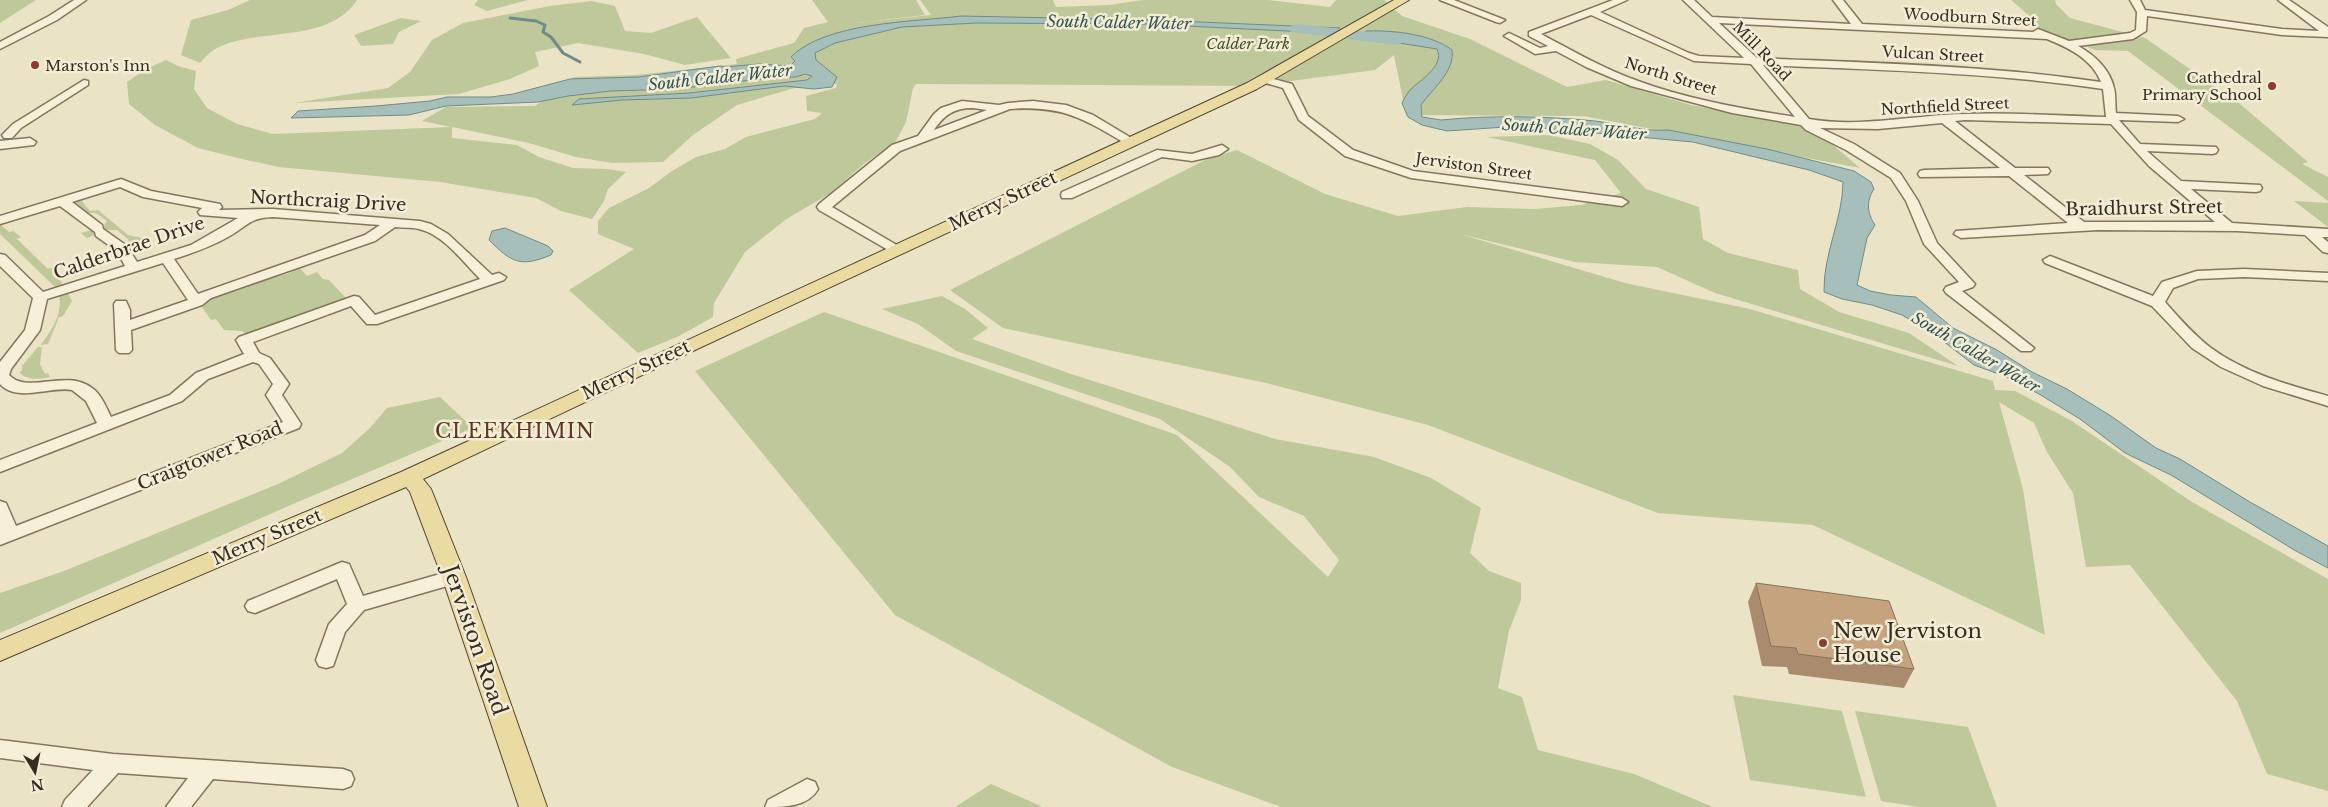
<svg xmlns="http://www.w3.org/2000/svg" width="2328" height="807" font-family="'Libre Baskerville',serif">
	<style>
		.green { fill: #bec89b }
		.water { fill: #a7bfba; stroke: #6f8c88 }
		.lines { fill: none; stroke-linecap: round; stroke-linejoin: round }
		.stream { stroke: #6f8c88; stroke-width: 3 }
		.river { fill: #a7bfba; fill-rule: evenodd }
		.minor-casing { stroke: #84765d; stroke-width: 3 }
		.major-casing { stroke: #534431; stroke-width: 2 }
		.minor { fill: #f6f0d9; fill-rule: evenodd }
		.major { fill: #eadba2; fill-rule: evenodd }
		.wall { fill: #a98c6d }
		.building { fill: #c5a37f; stroke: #8a7259 }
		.poi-dot { fill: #8e3b32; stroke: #f3edd5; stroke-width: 2 }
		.labels { text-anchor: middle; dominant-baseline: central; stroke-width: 5; stroke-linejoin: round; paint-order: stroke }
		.far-street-label { font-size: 15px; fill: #362d20; stroke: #f3edd5 }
		.far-park-label { font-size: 15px; font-style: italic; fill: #425128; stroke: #f3edd5 }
		.far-poi-label { font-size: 15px; fill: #362d20; stroke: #f3edd5; text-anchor: start }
		.far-water-label { font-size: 16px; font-style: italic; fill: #305354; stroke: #f3edd5 }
		.street-label { font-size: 18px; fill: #362d20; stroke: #f3edd5 }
		.quarter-label { font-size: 20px; letter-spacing: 1px; fill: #5f3523; stroke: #f3edd5 }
		.near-poi-label { font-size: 21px; fill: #362d20; stroke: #f3edd5; text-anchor: start }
		.near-street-label { font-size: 21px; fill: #362d20; stroke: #f3edd5 }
	</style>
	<rect width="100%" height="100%" fill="#eae3c6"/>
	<!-- green -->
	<g class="green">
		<path d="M0,0h36l-36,23z"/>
		<path d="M250,0h107c-28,44 -98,27 -140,48 -7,3 -12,10 -17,15l-19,-8 10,-35 37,-10z"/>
		<path d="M478,0h50l-41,11 -13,-6z"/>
		<path d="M812,0h104l9,15 -68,8 74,-8 -11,-15h133l3,7 53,-2 34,-5h125l62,7 6,-7h48l18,16 68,23 97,48 39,-7 85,25 111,21 25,14 33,28 -277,-52 -177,-1 -12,-60 -19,15 -123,16 -336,-2 -3,4 -7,34 -10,19 -31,22 -36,31 -44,26 -40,32 -31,51 -1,14 -34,19 -41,17 -69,-63 65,-41 -36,-15v-13l11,-13 40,-20 23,-17 24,-14 29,-8 21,-12 69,-18 7,-6 -15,-2 -1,-15 30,-8 1,-4 -39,3 -61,18 -44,30 -30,27 -51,1 -36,-6 -47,-14 -77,-16v11l65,7 22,12 34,11 34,1 19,3 -18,17 -4,12 -12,18 -31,-8 -25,-13 -96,-16 -161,-15 -37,-8 -44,-11 -43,-23 -26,-21 -2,-22 19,-13 20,-9 12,6 18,5 -2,18 13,19 30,16 36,10 178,-7 -29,-6 24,-14 89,-1 39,-29 62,-2 101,-11 -1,-5 58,-16 10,-15 24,-6z"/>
		<path d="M2011,0h44l1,4 14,14 75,20 94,65 69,59 -6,2 26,13v24l-200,-150 -33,-1 -69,-27 7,-4z"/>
		<path d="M591,1l24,5 10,25 26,2 46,-16 34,41 -46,7 -41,-11 -66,-11 -43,9 4,14 -29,13 -51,15 -165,9 94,-15 22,-16 22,-32 31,-17 87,-17z"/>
		<path d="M401,18l20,3 -22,11 -6,12 -32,2 -7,-11z"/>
		<path d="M1549,135l41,9 28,16 28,29 53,18 4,32 25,14 70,17 2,19 39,23 70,21 49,33 -243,-73 -58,-26 -82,-5 -115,-28 165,49 125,26 243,72 2,9 20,1 57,30 120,81 136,77v212l-61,-17 -30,-73 -107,-136 -44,2 -13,-74 -26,-41 -13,-29 -35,-21 24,87 22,146 -232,-110 -155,-12 -230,-88 -162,-42 -263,-55 -53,-38 257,-131 30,-9 88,44 73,22 69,-9 69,2 45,-4 40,-12 -26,-33 -108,-23z"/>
		<path d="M79,198l11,13 8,-1 30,25 24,5 -13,4 -4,-3 -10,4 4,-5 -12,-10h-10l-20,8 -6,-5 22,-6 4,-6 -11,-8h-8l-15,-13z"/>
		<path d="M2294,201l34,2v24z"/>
		<path d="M0,224l9,8 4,-1 8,6 -4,2 31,30 5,-2 8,7 -4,2 7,10 -8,2 -56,-54z"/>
		<path d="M299,267l8,9 10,-4 6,7 6,1 17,18 -1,3 -13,5h-11l-69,29 -6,-1 -4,-3 -18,-1 -8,-11 -5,1 -11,-16c13,-10 29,-9 44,-16 6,-3 10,-8 18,-9 12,-2 27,-3 37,-12z"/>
		<path d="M68,293l4,8 -9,15 -4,1 -11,27 -7,1c10,-14 22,-31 18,-49z"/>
		<path d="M942,296l23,13 23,19 -16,11 99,35 204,65 99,18 57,21 50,30 -11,45 19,18 32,12v17l-12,31 -11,57 24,9 16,53 96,24 79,33h-432l-109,-40 -277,-152 -200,-244 129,-59 353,123 151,142 11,-17 -35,-44 -45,-19 -29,-30 -70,-48 -204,-68 -38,-27 -36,-15z"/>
		<path d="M38,347h4l-2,17 5,10 3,-1 2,4c-10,2 -23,4 -31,-5l3,-1v-5z"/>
		<path d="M440,397l33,31 -180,76 -293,129v-40l64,-22 214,-87 64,-31 28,-25 17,-20z"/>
		<path d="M1733,695l109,16 24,86 -116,-17z"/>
		<path d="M1855,711l113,16 29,80h-78l-38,-6z"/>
		<path d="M991,784l52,23h-88z"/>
	</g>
	<!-- water -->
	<g class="water">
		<path d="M961,16l192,4 187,8 -13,5 -181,-9 -170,-1 -74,4 -67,16 -20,10 1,7 21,17 -5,10 -18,2 -30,-3 -93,12 -69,2 -50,5 7,-6 110,-6 118,-13 5,-4 -7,-2 -9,3h-18l-103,12 -64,2 -43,5 -30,6 -92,4 -37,9 -118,3 7,-7 78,-5 54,-5 17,-4h44l22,-3 57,-15 69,-2 81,-11 5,1 34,-3 31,2 5,-5 -4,-4c34,-35 123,-35 170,-41z"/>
		<path d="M1366,31c27,-1 65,3 86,19 3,22 -20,39 -31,55l1,12 19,3c50,-5 104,-4 154,1 25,3 48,11 73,9l99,19 87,22 17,11 3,7c-8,12 -7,24 1,36l-8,13 -10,47 13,6 21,4 25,2 37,31 44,22 35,22 35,17 44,27 45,32 24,11 70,43 78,44v22l-32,-17 -125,-76 -46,-22 -45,-34 -41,-25 -35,-18 -30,-11 -40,-31 -32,-19 -30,-10 -30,-6 -18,-7c-1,-38 19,-74 19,-110l-34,-12 -116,-28 -173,-16 -73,5 -25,-6 -14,-8 -6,-14c2,-4 5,-9 8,-13 10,-10 35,-24 27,-41l-76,-12z"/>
		<path d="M505,228l43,18 5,5 -2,4c-31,13 -40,7 -62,-15l3,-9z"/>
	</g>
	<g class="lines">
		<!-- stream -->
		<path class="stream" d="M510,18l26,3 9,4 -2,7 8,5 12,16 17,9"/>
		<!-- river -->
		<path class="river" d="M1297,24l99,11 6,2 2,3 -2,3 -6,2 -105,-13 -2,-3 2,-3z"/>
		<!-- minor casing -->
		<g class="minor-casing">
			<g id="minor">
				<path d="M74,0h12l-29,20 -57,29v-7l49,-26z"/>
				<path d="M1440,0h14l51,20 -5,3 -4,-1z"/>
				<path d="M1613,0h14l-27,12 89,41 10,3 45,2 -61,-58h11l18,17 139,7 -18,-24h10l19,24 171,8 5,-3 31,12 61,-8 6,-3 1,-18 -7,-12h10l5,10 137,19 37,2 -41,-31h11l39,27v10l-46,-2 -135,-19 -1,15 -13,8 -55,7c17,9 32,24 36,42 2,8 1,17 2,25l62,3 6,3 -6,3 -59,-2 21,24 76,3 2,3 -2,3 -4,1 -65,-3 34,30 79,4 2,3 -2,3 -4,1 -65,-3 41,34 96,6v8h-6l6,5v11l-5,-1 -18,-17 -68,-4 -139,-1 -137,8 -7,-4 2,-3 112,-8 -59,-47 -89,1 -2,-3 2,-3 4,-1 76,-2 -58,-45 -64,6 -58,-1 34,16 46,29 18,28 19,42 38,41 -2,3 -11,4 72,57 -3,3h-10l-75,-58 -2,-3 2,-3 13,-5 -35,-38 -18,-43 -15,-23 -45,-28 -40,-20 -5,-5 -69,-12 -101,-27 -45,-19 -30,-16 -21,3 -31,-18 5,-3 31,15 8,-2 -19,-10v-4zM1591,15l103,46 57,3 44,53c-51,-8 -109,-18 -157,-36 -34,-12 -65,-30 -97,-47zM1719,23l328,16c22,9 45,20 54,43 -114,-17 -229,-19 -344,-24zM1763,65c114,5 227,7 340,24l3,28c-46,-1 -94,-5 -141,-3 -52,1 -104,14 -156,5zM1965,120l146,4 38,42 66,56h-131l-60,-47 24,-1 2,-3 -2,-3h-33l-60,-47z"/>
				<path d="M1266,77l26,7 16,32 45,34 60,21 209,27 6,4 -6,4 -211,-28 -66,-22 -46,-36 -16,-32 -21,-6v-4z"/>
				<path d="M84,80l4,1v4l-67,43 -9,10h-8l-2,-3 11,-11z"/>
				<path d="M962,101l37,4 9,-2 25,-2 33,4 27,10 45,27 -6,4 -4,-1c-44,-26 -65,-40 -118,-36l-110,42 -68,56 68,40 2,3 -7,4 -76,-44 -2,-3 2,-3 73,-59 26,-9 16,-22 7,-6zM973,108l14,2 -53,20c10,-15 20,-22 39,-22z"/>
				<path d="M30,138l6,4 -2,3 -34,4v-8z"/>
				<path d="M1222,145l6,4 -9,6 -27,6 -30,-4 -90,41h-10l-1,-3 1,-3 95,-42 35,4z"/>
				<path d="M121,179l30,12 69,13 2,3 -3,3 54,-1 147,12 11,3 17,10 44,41 7,-2 7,4 -2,3 -127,44h-10l-16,-18 -98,36 6,11 11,5 19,26 -7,11 19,29 -2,4 -299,117v-44l6,2 10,23 267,-104 -17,-27 7,-11 -14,-20 -6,-2 -45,17 -26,22 -182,71v-12l97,-37 -11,-22 -14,-11c-21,-4 -55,13 -72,-6v-22l25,-32 8,-32 -33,-32v-12l5,1 38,37 82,-26 -8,-15 -21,-15 -1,-4 -35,-26 -60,18v-8zM120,187l23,10 59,11 -4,4 2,3 38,3 -47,27 -54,17 -10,-16 -24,-17 -1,-4 -30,-23zM273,217l107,8 -15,10 -167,59 -24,-35c19,-6 36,-12 54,-22 20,-11 20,-19 45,-20zM395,227c8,1 16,0 24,2 25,6 43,32 61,50l-105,36 -16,-18 -5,-1 -115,41 -3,3 8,14 -48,19 -26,22 -59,22c-5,-10 -10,-23 -19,-29 -26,-20 -64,7 -83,-13l2,-6 29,-39 7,-31 116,-36 25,37 -58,20v-10l-4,-9h-10l-2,3 2,46 3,3h10l3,-3 -1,-20 71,-25 9,-7 164,-57z"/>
				<path d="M2050,256l103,40 9,-14 35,-11 47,-2 84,4v8l-84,-4 -46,2 -25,9 -8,14c14,16 29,33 46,46 34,25 77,37 117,48v10l-65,-20 -42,-19 -29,-19 -40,-42 -107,-43 -2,-3z"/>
				<path d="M342,562l7,2 14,32 91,-26 7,2 3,5 -3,5 -97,28 -19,22 -12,34 -7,2 -7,-2 -3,-6 13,-36 18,-20 -10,-25 -82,34 -7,-2 -3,-5 3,-5z"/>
				<path d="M0,740l113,14 230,15 8,3 3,7 -3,7 -8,3 -130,-10 -22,28h-25l22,-29 -70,-5 -31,34h-25l3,-7 28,-30 -93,-12z"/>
				<path d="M807,779l8,3 3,7c-10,18 -34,18 -53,18l3,-7z"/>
			</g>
		</g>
		<!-- major casing -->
		<g class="major-casing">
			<path id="major" d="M1394,0h15l-152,89 -562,261 -272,129 8,10 35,88 81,230h-28l-77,-230 -32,-85 -4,-5 -406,174v-21l401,-168 846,-389z"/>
		</g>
		<!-- minor -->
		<use href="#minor" class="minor"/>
		<!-- major -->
		<use href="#major" class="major"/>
	</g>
	<!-- wall -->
	<path class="wall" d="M1756,583l158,86 -10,19 -115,-14 -2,-7 -25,-1 -14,-64z"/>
	<!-- building -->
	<path class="building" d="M1756,583l133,18 25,68 -116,-15 -2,-6 -25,-2z"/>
	<!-- markers -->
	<g class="poi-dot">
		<circle cx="35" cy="65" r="5"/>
		<circle cx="2272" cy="86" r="5"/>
		<circle cx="1823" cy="643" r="5"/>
	</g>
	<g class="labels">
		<!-- far-street labels -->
		<g class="far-street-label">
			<text transform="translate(1970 17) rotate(3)">Woodburn Street</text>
			<text transform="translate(1762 51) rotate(46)">Mill Road</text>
			<text transform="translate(1933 54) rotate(3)">Vulcan Street</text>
			<text transform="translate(1671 76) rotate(17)">North Street</text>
			<text transform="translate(1945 106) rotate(-3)">Northfield Street</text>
			<text transform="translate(1474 166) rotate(8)">Jerviston Street</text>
		</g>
		<!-- far-park labels -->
		<g class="far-park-label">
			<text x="1248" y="43">Calder Park</text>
		</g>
		<!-- far-poi labels -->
		<g class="far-poi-label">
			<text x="45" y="65">Marston's Inn</text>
			<text x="2262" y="77" text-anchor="end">Cathedral<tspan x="2262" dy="17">Primary School</tspan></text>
		</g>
		<!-- far-water labels -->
		<g class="far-water-label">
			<text transform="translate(1119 22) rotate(1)">South Calder Water</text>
			<text transform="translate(720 77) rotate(-6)">South Calder Water</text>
			<text transform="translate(1574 129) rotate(4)">South Calder Water</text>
			<text transform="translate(1976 352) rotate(30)">South Calder Water</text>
		</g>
		<!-- street labels -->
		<g class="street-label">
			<text transform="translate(328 201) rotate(3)">Northcraig Drive</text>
			<text transform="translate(1003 201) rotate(-25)">Merry Street</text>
			<text transform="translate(2144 208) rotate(-1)">Braidhurst Street</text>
			<text transform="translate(129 248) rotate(-19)">Calderbrae Drive</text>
			<text transform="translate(636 370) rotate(-25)">Merry Street</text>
			<text transform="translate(210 456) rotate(-22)">Craigtower Road</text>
			<text transform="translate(267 537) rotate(-23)">Merry Street</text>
		</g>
		<!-- quarter labels -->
		<g class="quarter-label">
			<text x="515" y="431">CLEEKHIMIN</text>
		</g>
		<!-- near-poi labels -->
		<g class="near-poi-label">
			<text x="1833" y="631">New Jerviston<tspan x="1833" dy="24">House</tspan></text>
		</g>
		<!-- near-street labels -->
		<g class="near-street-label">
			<text transform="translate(475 640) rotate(71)">Jerviston Road</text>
		</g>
	</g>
	<!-- north arrow -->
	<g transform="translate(35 772) rotate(170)" stroke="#f3edd5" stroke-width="4" paint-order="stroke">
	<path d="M0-4L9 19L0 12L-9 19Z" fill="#362d20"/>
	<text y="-8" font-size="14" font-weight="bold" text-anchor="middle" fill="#362d20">N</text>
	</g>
</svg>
